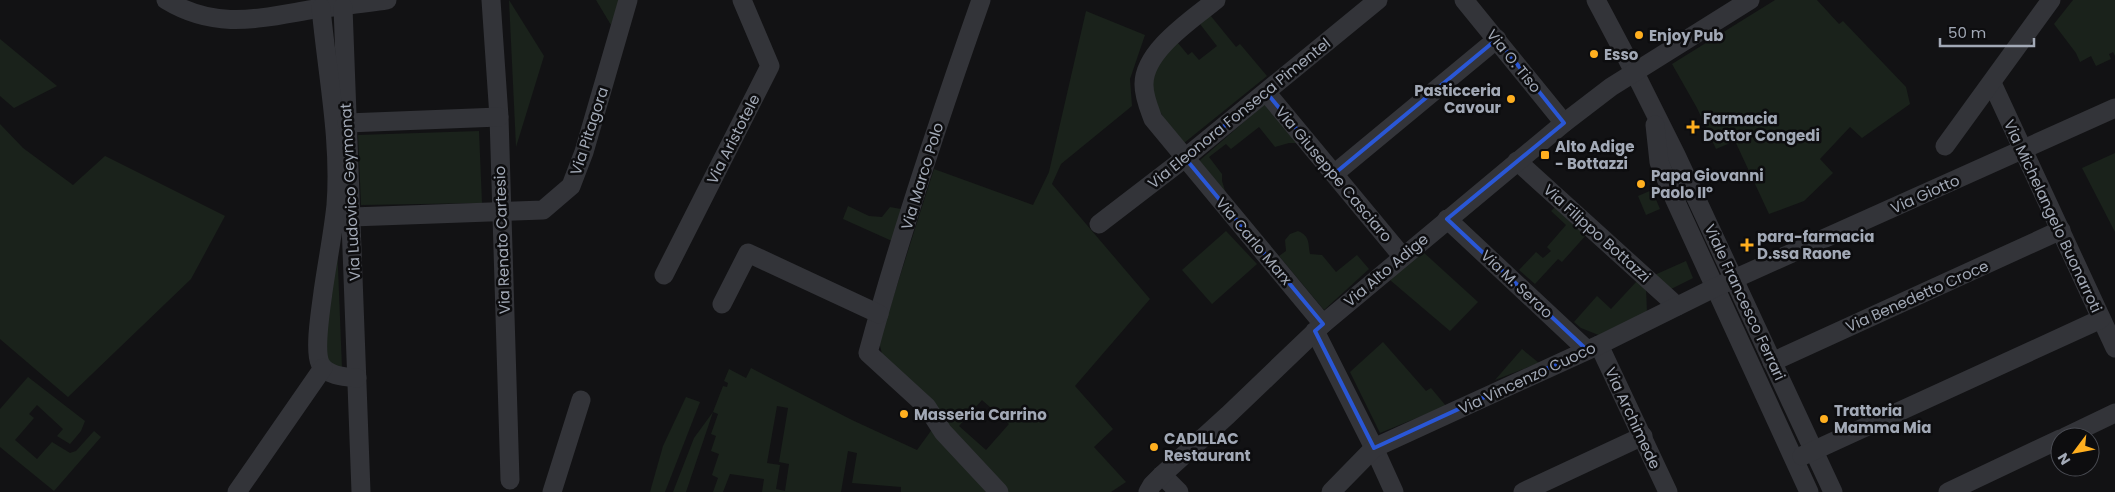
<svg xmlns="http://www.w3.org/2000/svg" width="2115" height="492" font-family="Poppins,sans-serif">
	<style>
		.green { fill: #1a221b; fill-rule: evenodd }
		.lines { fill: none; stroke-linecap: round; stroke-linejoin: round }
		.minor { stroke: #333439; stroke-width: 19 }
		.marked { fill: none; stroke: #2a57d5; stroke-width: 4; stroke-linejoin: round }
		.poi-dot { fill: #ffaf1f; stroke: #0d0d0f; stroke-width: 2 }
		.labels { text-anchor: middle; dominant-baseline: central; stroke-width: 5; stroke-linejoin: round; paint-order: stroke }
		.poi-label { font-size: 15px; font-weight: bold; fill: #a2a9b6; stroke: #0d0d0f; text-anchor: start }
		.street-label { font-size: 15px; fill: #a2a9b6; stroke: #0d0d0f }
	</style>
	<rect width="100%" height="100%" fill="#121214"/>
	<!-- green -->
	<g class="green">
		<path d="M509,0l35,56 -28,91z"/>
		<path d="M596,0h24l-9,25z"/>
		<path d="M1775,0h42l22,24 4,-3 63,66 4,17 -48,34 -12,-11 -30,32 13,14 -29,28 -35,13 -34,-73 -19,8 -19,-41 -25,-44z"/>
		<path d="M2073,0h42v56l-2,-4 -4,2 2,5 -15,7 -5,-10 -11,6 -4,-9 -22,-29z"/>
		<path d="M1086,11l59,24 -15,44 2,27 -71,58 -9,20 98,115 -75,87 38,43 -19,18 32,35 -15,10h-104l-125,-138 -3,-12 55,-173 99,36 16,-33zM982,400l27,24 -23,26 -27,-24z"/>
		<path d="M1210,15l26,32 4,-3 27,32 -83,67c-16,-20 -41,-44 -29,-73 4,-10 15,-20 22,-28l11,13 4,-3 7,8 18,-14 -17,-22z"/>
		<path d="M0,39l57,47 -43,22 -14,-12z"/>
		<path d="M1268,101l29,42h-8l-14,4 -16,-20 -28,22 -5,-5 -17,13 13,17v7l4,13 -27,-33z"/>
		<path d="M0,124l23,24 50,37 32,-29 120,60 -34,63 -123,118 -68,-58z"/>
		<path d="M479,131l3,72 -121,2 -3,-70z"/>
		<path d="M2115,153v79l-33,-64z"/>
		<path d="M1652,190l8,19 -14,6 -8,-19z"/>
		<path d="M848,206l21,10 13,1 8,-10 11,2 -9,32 -49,-22z"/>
		<path d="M1556,206l31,28 -25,28 -4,-3 -23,25 -16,-14 17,-18 7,6 8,-7 -4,-4 19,-22 -15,-14z"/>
		<path d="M1226,231l31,33 -45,40 -30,-34z"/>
		<path d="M1298,231c12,5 10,12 12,23l12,1 14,17 21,-17 12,14 -45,41 -45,-54 7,-5 -1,-11 5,-6z"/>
		<path d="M337,243l5,125 -14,-4 -6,-16z"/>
		<path d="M1422,251l56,51 -28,29 -60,-51z"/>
		<path d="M1686,261l7,17 -24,12 -19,-13z"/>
		<path d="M1638,280l8,7 1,26 -46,23 -20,-8 -7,-6 23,-26 14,13z"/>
		<path d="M1383,342l43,49 5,-3 15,18 -66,27 -30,-61z"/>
		<path d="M1522,349l17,14 -44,17z"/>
		<path d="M751,368l101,52 65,30 16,-22 61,64h-93v-5l-49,-4 5,-30 -9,-2 -7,41h-79l2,-13 -34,-5 -7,18h-10l5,-14 -6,-3 7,-21 -8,-3 5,-15 -5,-2 7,-20 -5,-2 -27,80h-13l21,-54 19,-26 10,-26 4,1 1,-4 -4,-2 5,-12 17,9zM777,406l11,2 -9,54 10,2 -4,27 -9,-2 4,-24 -13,-2z"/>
		<path d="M28,377l57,44 -4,10 -11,13 -13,-8 6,-7 -26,-24 -8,9 5,4 -19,22 22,19 15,-17 18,11 6,-2 18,-20 7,6 -47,54 -54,-44v-38z"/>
		<path d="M686,397l14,5 -35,90h-15l13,-46z"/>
	</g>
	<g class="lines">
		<!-- minor -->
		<g class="minor">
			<path d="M166,0c51,31 94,18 149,9 23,-3 48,-5 72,-9"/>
			<path d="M491,0l8,117 11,363"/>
			<path d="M981,0c-41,116 -81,234 -113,353l59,54 16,25 56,60"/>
			<path d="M1216,0c-23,19 -73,51 -72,85 0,12 5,23 9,34l170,205"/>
			<path d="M1464,0l100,123"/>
			<path d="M1596,0l44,83 36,72 157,337"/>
			<path d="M343,7l18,485"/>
			<path d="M321,8c6,65 20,132 15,197 -3,29 -9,58 -13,87 -2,16 -9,57 -3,71 6,13 25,14 37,15"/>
			<path d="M1992,83l123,265"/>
			<path d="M1266,92l136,164"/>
			<path d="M347,123l152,-6"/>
			<path d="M1655,125l4,37 16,38 134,292"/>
			<path d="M1945,146l106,-146"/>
			<path d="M1517,161l160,145"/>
			<path d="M1334,174l163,-135"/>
			<path d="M352,217l191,-7 28,-24 13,-34 44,-152"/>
			<path d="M1447,219l140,131"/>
			<path d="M1099,224l86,-66 193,-158"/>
			<path d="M664,275l106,-209 -28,-66"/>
			<path d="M722,304l26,-51 131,61"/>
			<path d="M1315,331l59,117 20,44"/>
			<path d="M1599,345l69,147"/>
			<path d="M1772,362l289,-132"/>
			<path d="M2065,437l50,-24"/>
			<path d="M1802,456l299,-137"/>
			<path d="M1162,475l17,17"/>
			<path d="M237,492l86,-124"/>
			<path d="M552,492l29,-92"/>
			<path d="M1148,492l4,-7 10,-10 66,-60 95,-91 241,-201 47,-36 139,-87"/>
			<path d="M1331,492l43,-44 225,-103 115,-57 401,-180"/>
			<path d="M1523,492l120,-56"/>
			<path d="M1948,492l112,-53"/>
		</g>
	</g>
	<!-- marked area -->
	<path class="marked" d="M1497,39l67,84 -117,96 140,131 -213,98 -59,-117 8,-7 -138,-166 81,-66 68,82z"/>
	<!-- markers -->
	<g class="poi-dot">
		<circle cx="1639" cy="35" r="5"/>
		<circle cx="1594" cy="54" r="5"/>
		<circle cx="1511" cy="99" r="5"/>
		<path d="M1690.5 119.5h5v5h5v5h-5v5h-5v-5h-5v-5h5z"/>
		<rect x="1540" y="150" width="10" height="10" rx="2.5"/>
		<circle cx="1641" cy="184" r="5"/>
		<path d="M1744.5 237.5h5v5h5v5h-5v5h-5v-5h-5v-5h5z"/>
		<circle cx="904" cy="414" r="5"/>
		<circle cx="1824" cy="419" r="5"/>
		<circle cx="1154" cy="447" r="5"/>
	</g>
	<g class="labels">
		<!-- poi labels -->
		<g class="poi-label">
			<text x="1649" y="35">Enjoy Pub</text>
			<text x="1604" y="54">Esso</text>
			<text x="1501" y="90" text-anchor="end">Pasticceria<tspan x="1501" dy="17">Cavour</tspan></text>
			<text x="1703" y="118">Farmacia<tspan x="1703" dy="17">Dottor Congedi</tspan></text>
			<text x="1555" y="146">Alto Adige<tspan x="1555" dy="17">- Bottazzi</tspan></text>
			<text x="1651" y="175">Papa Giovanni<tspan x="1651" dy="17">Paolo II°</tspan></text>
			<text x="1757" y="236">para-farmacia<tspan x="1757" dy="17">D.ssa Raone</tspan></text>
			<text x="1834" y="410">Trattoria<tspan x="1834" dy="17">Mamma Mia</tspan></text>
			<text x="914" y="414">Masseria Carrino</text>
			<text x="1164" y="438">CADILLAC<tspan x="1164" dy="17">Restaurant</tspan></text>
		</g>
		<!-- street labels -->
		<g class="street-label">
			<text transform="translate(1514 61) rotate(51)">Via O. Tiso</text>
			<text transform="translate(1239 113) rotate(-39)">Via Eleonora Fonseca Pimentel</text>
			<text transform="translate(589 131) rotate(-72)">Via Pitagora</text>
			<text transform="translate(733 139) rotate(-63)">Via Aristotele</text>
			<text transform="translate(1334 174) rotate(50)">Via Giuseppe Casciaro</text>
			<text transform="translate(922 176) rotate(-73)">Via Marco Polo</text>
			<text transform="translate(350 192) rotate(-93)">Via Ludovico Geymonat</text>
			<text transform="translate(1925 194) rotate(-24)">Via Giotto</text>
			<text transform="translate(2053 216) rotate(65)">Via Michelangelo Buonarroti</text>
			<text transform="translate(1597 233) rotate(42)">Via Filippo Bottazzi</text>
			<text transform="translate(502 240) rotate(-92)">Via Renato Cartesio</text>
			<text transform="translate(1254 241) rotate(50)">Via Carlo Marx</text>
			<text transform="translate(1386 270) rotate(-40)">Via Alto Adige</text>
			<text transform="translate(1517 284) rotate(43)">Via M. Serao</text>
			<text transform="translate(1917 296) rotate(-24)">Via Benedetto Croce</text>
			<text transform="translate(1745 302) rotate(65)">Viale Francesco Ferrari</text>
			<text transform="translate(1527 378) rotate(-25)">Via Vincenzo Cuoco</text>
			<text transform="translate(1633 418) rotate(65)">Via Archimede</text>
		</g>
	</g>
	<!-- north arrow -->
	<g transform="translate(2075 452) rotate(238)"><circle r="24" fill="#0d0d0f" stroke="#494b52"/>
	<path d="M0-4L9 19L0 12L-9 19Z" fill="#ffaf1f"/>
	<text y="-8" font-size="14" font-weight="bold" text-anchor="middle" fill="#a2a9b6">N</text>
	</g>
	<!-- scale -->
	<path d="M1940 38v8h94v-8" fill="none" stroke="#a2a9b6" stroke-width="2.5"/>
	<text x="1948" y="38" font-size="15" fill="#a2a9b6" stroke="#0d0d0f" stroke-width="4" paint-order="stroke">50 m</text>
</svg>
